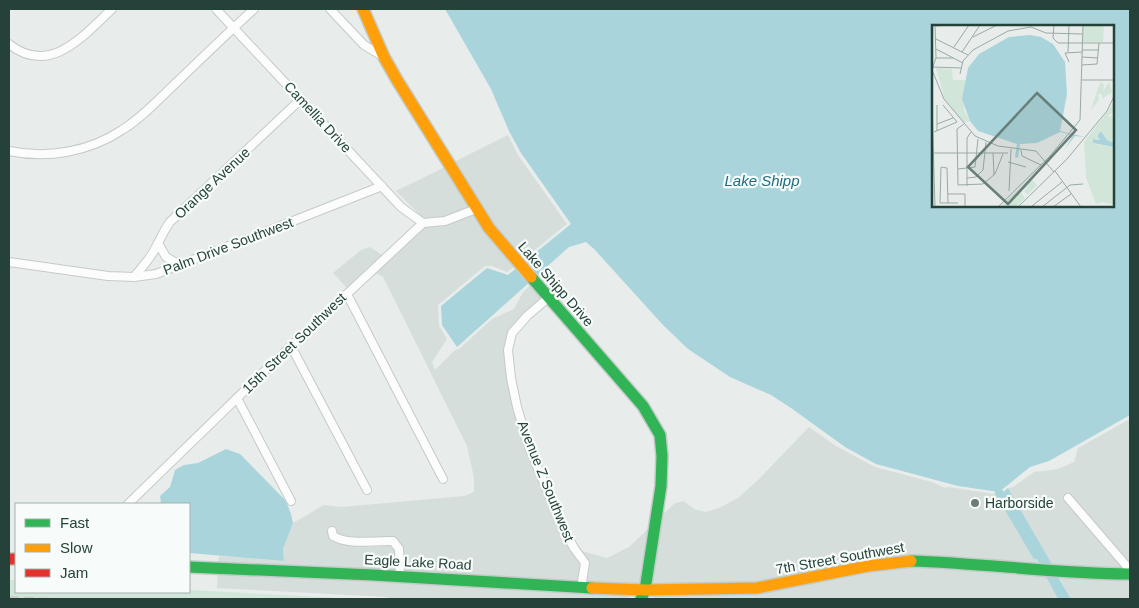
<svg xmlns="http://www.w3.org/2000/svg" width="1139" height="608" font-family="Helvetica,sans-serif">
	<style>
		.built { fill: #d6dedb }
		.green { fill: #d1e6d8 }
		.water { fill: #a9d4db; fill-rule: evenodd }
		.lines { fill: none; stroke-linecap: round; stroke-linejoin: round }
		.canal { stroke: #a9d4db; stroke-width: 8 }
		.street-casing { stroke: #c5cac8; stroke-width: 10 }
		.fast-casing { stroke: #c3cbc8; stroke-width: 14 }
		.slow-casing { stroke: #c3cbc8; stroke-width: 14 }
		.jam-casing { stroke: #c3cbc8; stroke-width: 14 }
		.street { stroke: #fcfcfc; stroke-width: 8 }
		.fast { stroke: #30b455; stroke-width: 11 }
		.slow { stroke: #ff9f0a; stroke-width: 11 }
		.jam { stroke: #e5322d; stroke-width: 11 }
		.rail { stroke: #c9cdcc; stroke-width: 2; stroke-dasharray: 10 5; stroke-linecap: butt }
		.poi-dot { fill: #697e78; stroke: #f7fbf9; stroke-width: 2 }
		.labels { text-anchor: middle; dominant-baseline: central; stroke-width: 4.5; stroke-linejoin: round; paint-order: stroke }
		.street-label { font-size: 14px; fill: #24423a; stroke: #f7fbf9 }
		.poi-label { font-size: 14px; fill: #24423a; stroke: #f7fbf9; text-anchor: start }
		.water-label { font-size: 15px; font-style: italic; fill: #1c6f80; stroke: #f7fbf9 }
		.inset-road { fill: none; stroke: #9aa9a4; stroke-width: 1 }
		.view { fill: #697e78; fill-opacity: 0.15; stroke: #697e78; stroke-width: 2.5 }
		.inset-edge { fill: none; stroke: #24423a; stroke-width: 2.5 }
	</style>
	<rect width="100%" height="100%" fill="#e8edeb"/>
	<!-- built -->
	<g class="built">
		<path d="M508,135l10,20 49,69 -46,37 -19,-22 -50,-76z"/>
		<path d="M445,167l25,41 -25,9 -21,2 -28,-28z"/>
		<path d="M474,214l41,52 -8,6 -15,-6h-7l-47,39 1,21 8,13 -15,23 3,8 20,-20 4,-1 33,-30 22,-10 9,-17 8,-7 12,13 -18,15 -16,18 -4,11 -1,15 9,51 11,34 35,88 11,20 11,14 -3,20 -174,-11 -2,-26 -7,-9h-36l-11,-2 -12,-3 -1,-6 -7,1 2,10 5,3 23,5 32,-1 3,1 2,4 1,23 -178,-8 1,-9 65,5 -1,-12 10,-26 31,-18 17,2 123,-11 10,-4v-14l-7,-32 -84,-169 -9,-5 50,-46 22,-2z"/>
		<path d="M370,247l12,8 -35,33 -14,-15 28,-23z"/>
		<path d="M1130,419v144l-61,-70 -6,6 62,71h-30l-42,-4 -45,-78 5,-1 21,-15 24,-3 16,-7 4,-14z"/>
		<path d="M809,427l27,19 39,21 57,15 13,6 4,-1 46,7 17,20 18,29 2,9 8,13 -90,-7 -193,27 -108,1 10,-68 16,-15 9,-2 10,8 12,3 13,-4 19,-10 20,-18z"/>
		<path d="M650,527l-9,59 -56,-2 4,-21 -7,-12 25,7 22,-11z"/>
		<path d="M907,565l137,8 14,26h-404v-5l170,-16z"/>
		<path d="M218,572l411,21v6h-240l-2,-2 -170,-9z"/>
		<path d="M1058,575l72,2v22h-59z"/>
	</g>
	<!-- green -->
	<path class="green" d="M9,580h7v12h173v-2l172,9h-352z"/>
	<!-- water -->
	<g class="water">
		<path d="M445,9h685v406l-81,46 -19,6 -31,25 -41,-6 -82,-22 -31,-17 -54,-39 -20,-13 -41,-18 -42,-28 -25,-24 -68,-75 -9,-8 -17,5 -112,100 -15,-22 -1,-19 46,-38 21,7 63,-51 -50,-71 -12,-22 -18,-42zM933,26h180v180h-180z"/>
		<path d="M226,449l14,5 46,47 5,13 2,9 -10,26 1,12 -95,-8v-49h-30l2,-2 -1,-6 10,-9 5,-17 9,-5 14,-2z"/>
		<path d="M1008,488l45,78 -13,-1c-4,-7 -7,-14 -10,-22 -7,-18 -23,-34 -35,-49h6z"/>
		<path d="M1044,573l13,2 14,24h-13z"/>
	</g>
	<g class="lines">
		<!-- canal -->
		<path class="canal" d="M999,492l37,63"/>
		<!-- street casing -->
		<g class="street-casing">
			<g id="street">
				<path d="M216,9l185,198 22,16"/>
				<path d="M330,9l34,36 20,12"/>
				<path d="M9,44c41,33 75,-9 103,-35"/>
				<path d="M9,151c38,8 80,1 113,-21 21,-13 39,-33 57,-50 25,-24 50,-48 75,-71"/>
				<path d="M158,243l8,14 14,8"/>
				<path d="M9,262l99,14 26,1 22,-3 104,-40 122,-48"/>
				<path d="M134,277c8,-10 17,-19 22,-30 5,-9 8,-17 14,-25l131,-123"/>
				<path d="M347,294l96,185"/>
				<path d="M548,298l-21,18 -15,17 -4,17 3,28 6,29 12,40 34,81 11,20 11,15 -4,25"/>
				<path d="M291,346l76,144"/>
				<path d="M237,398l54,103"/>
				<path d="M1068,498l62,72"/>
				<path d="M128,504l144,-140 151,-141 22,-2 31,-12"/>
				<path d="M332,531l1,5c18,10 40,4 60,5l6,8 1,28"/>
			</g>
		</g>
		<!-- fast casing -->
		<g class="fast-casing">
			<g id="fast">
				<path d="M531,277l112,129 17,29 2,21 -1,30 -16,104 -4,9"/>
				<path d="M911,561c73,2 146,13 219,13"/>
				<path d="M189,567l184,8 219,13"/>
			</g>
		</g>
		<!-- slow casing -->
		<g class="slow-casing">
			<g id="slow">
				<path d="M363,9l21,48 13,23 92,148 42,49"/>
				<path d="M592,588l53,2 112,-2 111,-22 43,-5"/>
			</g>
		</g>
		<!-- jam casing -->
		<g class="jam-casing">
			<path id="jam" d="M9,559h7"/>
		</g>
		<!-- street -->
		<use href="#street" class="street"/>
		<!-- fast -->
		<use href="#fast" class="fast"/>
		<!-- slow -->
		<use href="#slow" class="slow"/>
		<!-- jam -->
		<use href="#jam" class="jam"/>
		<!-- rail -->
		<path class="rail" d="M9,597l49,2"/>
	</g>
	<!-- markers -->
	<circle class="poi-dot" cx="975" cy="503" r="5"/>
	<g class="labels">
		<!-- street labels -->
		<g class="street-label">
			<text transform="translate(318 117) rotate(47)">Camellia Drive</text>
			<text transform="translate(212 183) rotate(-43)">Orange Avenue</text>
			<text transform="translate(228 246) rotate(-21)">Palm Drive Southwest</text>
			<text transform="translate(556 284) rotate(49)">Lake Shipp Drive</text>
			<text transform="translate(294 343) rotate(-44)">15th Street Southwest</text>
			<text transform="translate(546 481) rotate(68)">Avenue Z Southwest</text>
			<text transform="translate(840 558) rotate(-10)">7th Street Southwest</text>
			<text transform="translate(418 562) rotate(3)">Eagle Lake Road</text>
		</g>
		<!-- poi labels -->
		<g class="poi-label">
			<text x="985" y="503">Harborside</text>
		</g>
		<!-- water labels -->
		<g class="water-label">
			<text x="762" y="180">Lake Shipp</text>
		</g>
	</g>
	<!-- overview -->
	<g transform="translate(932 25)">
		<rect width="182" height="182" fill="#e8edeb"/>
		<path d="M151,0h21l-1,17h-20zM4,43l16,1 1,11h12l-1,30 6,11 -6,2 -19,-23zM168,57l4,2 -1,7 6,-9 3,10 -10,7v-5h-4l1,6 -8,10zM182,78v9l-7,4 7,1v25l-6,-1 -7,-10 -5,5 4,3h-10l5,5 19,3v58l-11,-3 -7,2 -10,-26 -2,-36zM99,153l6,7 -10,10 -3,-4 6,-7 -9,8 4,6 -9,9h-16z" fill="#d1e6d8"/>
		<path d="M98,10l11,2 12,7 12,18 2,32 -7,37 25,6 -10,-1 -10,13 8,-14 -13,-3 -23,11 -17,1 -2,14 -3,-1 2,-13 -39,-13 -8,-10 -8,-22 6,-31 11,-14 30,-17zM169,106l6,9 7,3v4l-21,-4 -1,-4 8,1 -3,-4z" fill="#a9d4db"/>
		<path class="inset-road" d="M122,0l-1,13 5,5h57M3,1l15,-1M41,12l24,-12M4,14l32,16M22,22l15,-22M4,24l27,14M150,25h17M30,27l18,-27M136,27l1,-27M150,32l16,1M4,33h17M137,37l-4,-9 17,-1M150,40l15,-1 2,-21M1,42l28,1M0,44l4,-11 -1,-33M0,45l12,29 31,37 23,10 38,5 18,21M28,49l3,-13 10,-11 35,-19 23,-4 15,6 36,1M150,55h33M5,80v26M0,81l3,101M5,99l16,-6M32,99l-7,5 1,56 25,-1 12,-10 8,-20M2,107l23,-10 -14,-17M89,125l1,6 19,9M0,128h76M61,128l1,22M76,137l18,5M26,144l17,-2 3,-28M123,146l26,36M35,153l9,-1 7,-7 3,-28M35,161v-48l4,-6M77,166l2,-42M16,169h17v13M16,178l-1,-35 -6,-1 -1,36h18M100,181l30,-24M66,182l52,-51 30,-36 3,-95M86,182l49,-48 40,-48 8,-17M110,182l28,-22 13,-1M121,182l18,-13"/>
		<path class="view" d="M105,68l39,37 -68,74 -40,-37z"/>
		<rect width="182" height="182" class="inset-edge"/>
	</g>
	<!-- border -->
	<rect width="1139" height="608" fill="none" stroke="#24423a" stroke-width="20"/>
	<!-- legend -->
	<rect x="15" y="503" width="175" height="90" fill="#f7fbf9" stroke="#a3b1ad"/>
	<rect x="25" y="519" width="25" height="8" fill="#30b455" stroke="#a3b1ad"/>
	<text x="60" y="528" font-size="15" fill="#24423a">Fast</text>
	<rect x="25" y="544" width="25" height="8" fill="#ff9f0a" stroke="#a3b1ad"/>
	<text x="60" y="553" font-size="15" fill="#24423a">Slow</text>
	<rect x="25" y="569" width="25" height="8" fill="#e5322d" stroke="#a3b1ad"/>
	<text x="60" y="578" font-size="15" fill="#24423a">Jam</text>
</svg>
